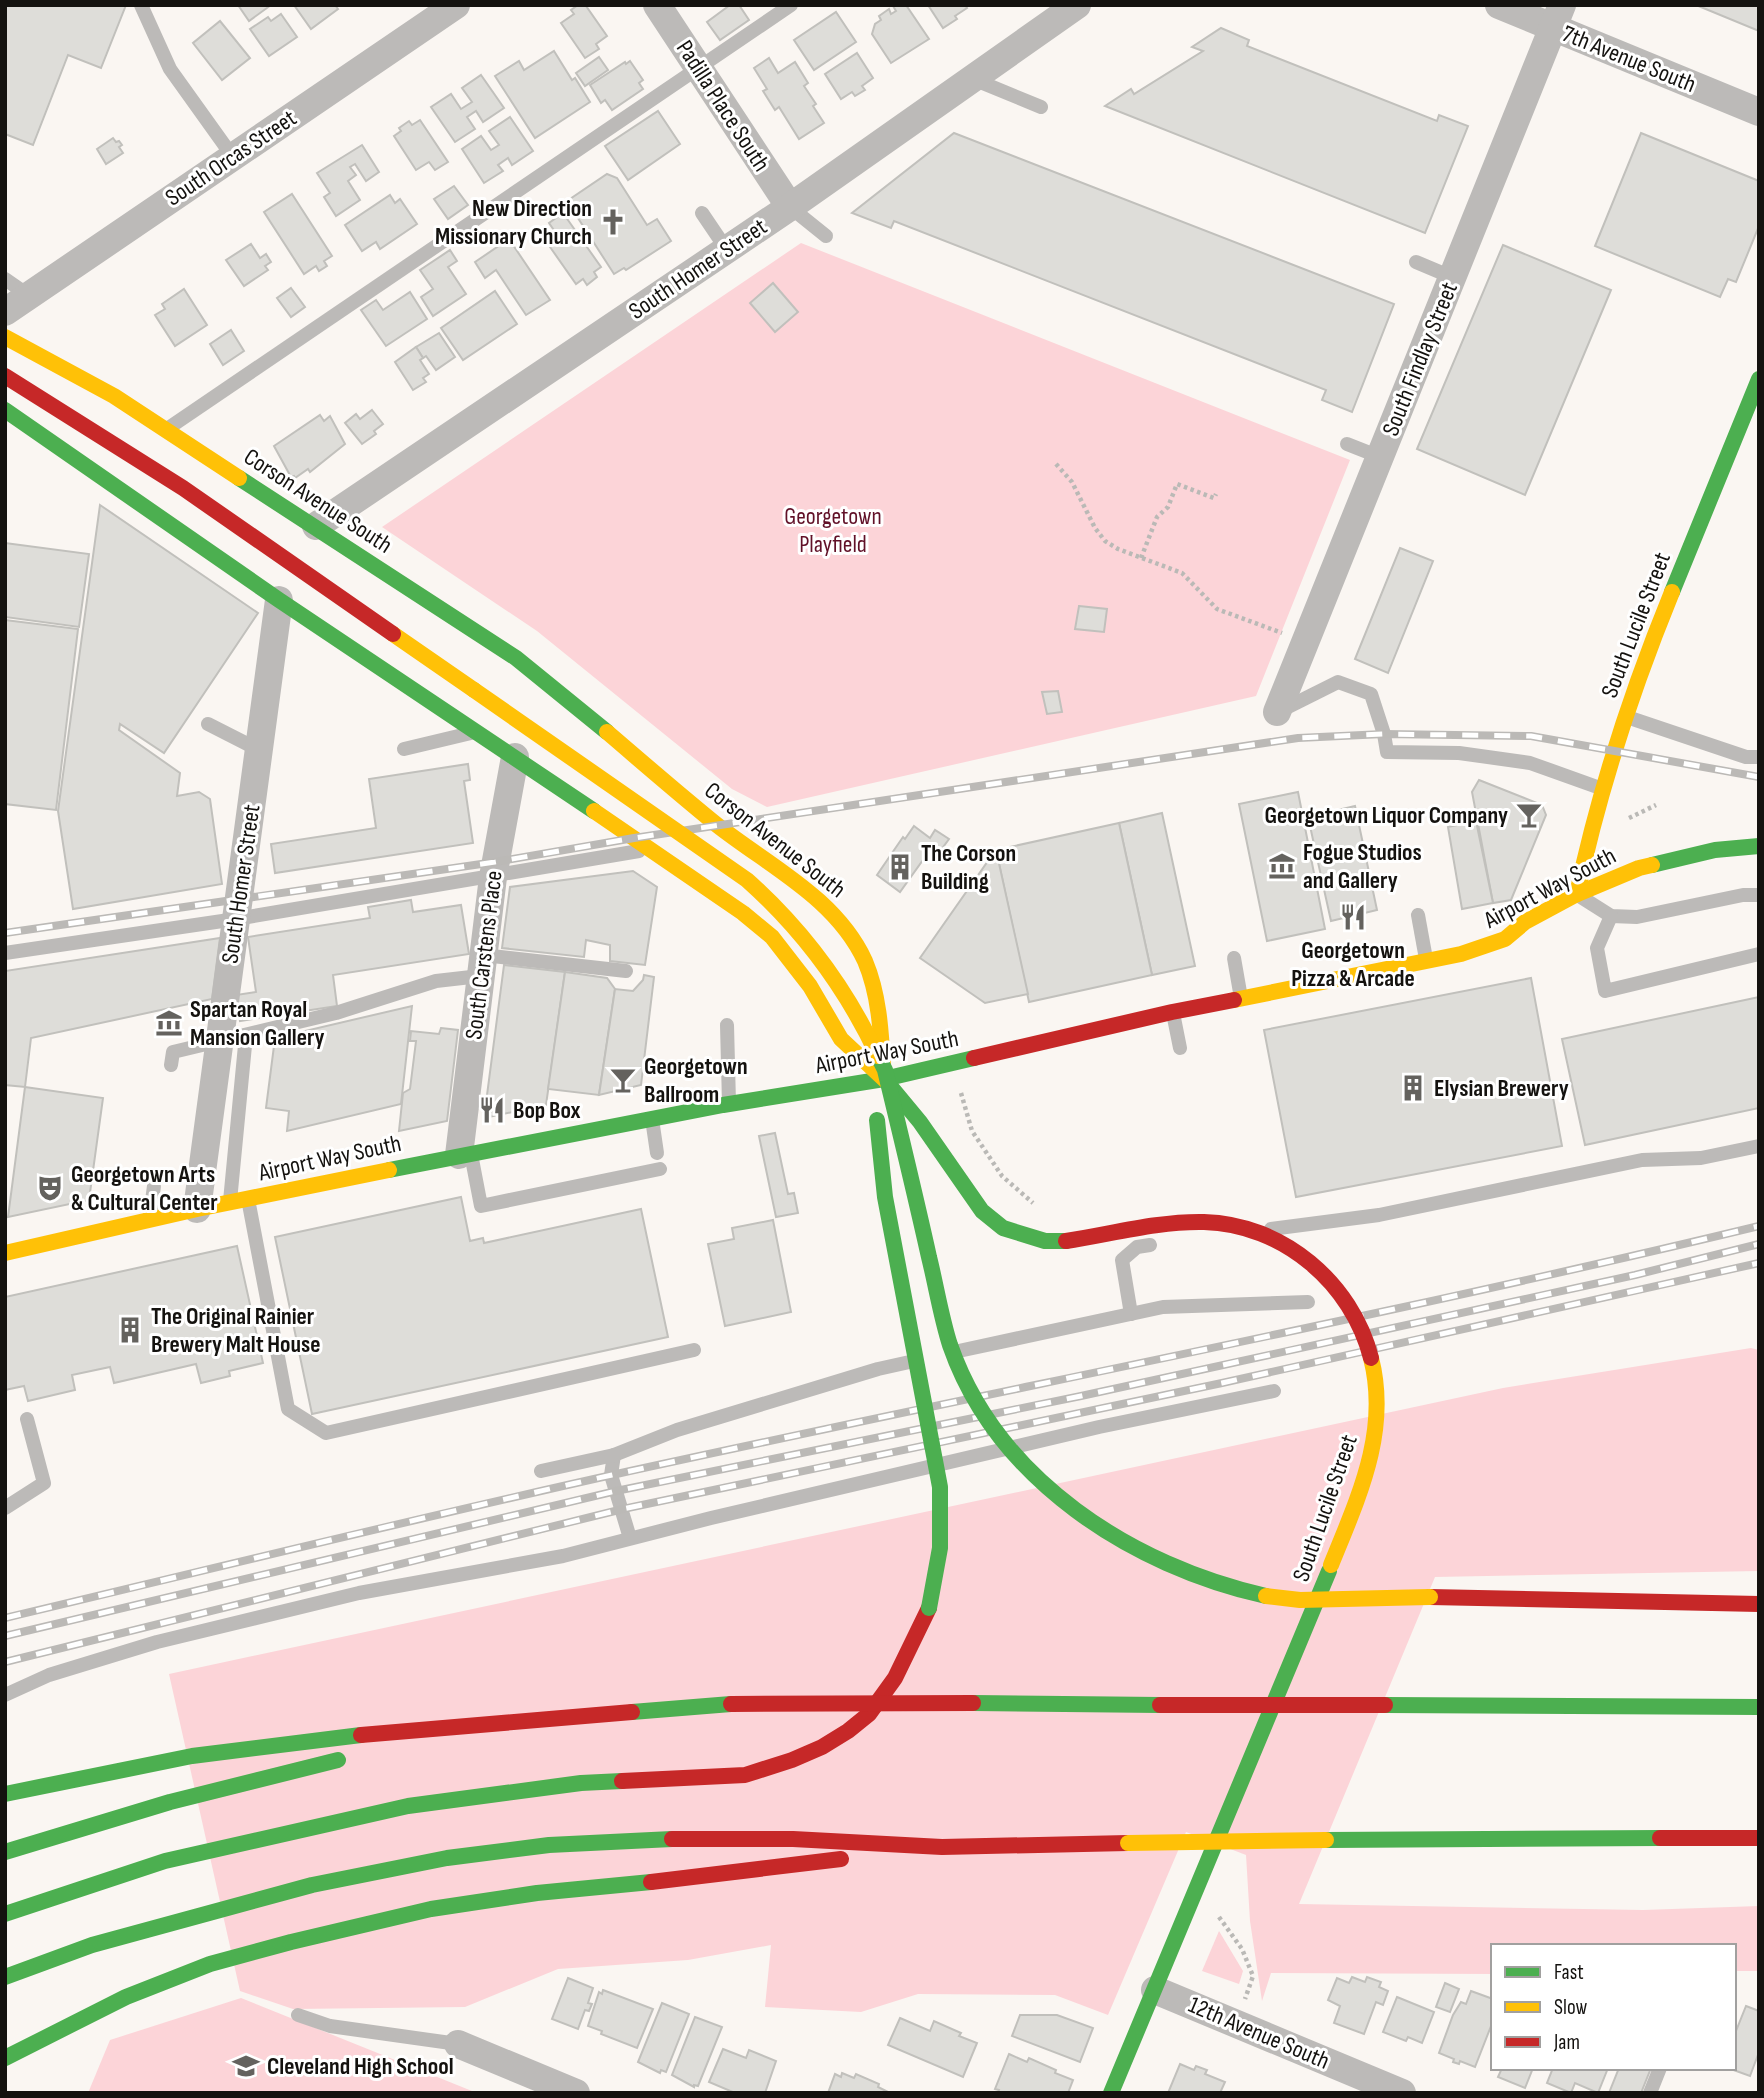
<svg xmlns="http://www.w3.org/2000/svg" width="1764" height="2098" font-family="'Sofia Sans Condensed',sans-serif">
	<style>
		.green { fill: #fcd4d8 }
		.building { fill: #deddd9; stroke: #c1c0bc; stroke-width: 2 }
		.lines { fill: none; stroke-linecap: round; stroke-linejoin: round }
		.path { stroke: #bab9b6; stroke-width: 4.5; stroke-dasharray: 3.5 3.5; stroke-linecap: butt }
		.lane { stroke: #bcbab8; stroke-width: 14 }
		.street { stroke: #bcbab8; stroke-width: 28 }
		.fast { stroke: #4caf50; stroke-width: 16 }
		.slow { stroke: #ffc107; stroke-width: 16 }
		.jam { stroke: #c62828; stroke-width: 16 }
		.rail-casing { stroke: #bbb9b6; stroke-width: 8 }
		.rail { stroke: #fff; stroke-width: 5; stroke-dasharray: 16; stroke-linecap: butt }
		.fast-bridge { stroke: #4caf50; stroke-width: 16 }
		.slow-bridge { stroke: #ffc107; stroke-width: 16 }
		.jam-bridge { stroke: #c62828; stroke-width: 16 }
		.labels { text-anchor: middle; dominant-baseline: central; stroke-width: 6; stroke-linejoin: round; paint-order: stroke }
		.street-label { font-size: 24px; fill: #14120f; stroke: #fff }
		.poi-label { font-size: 24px; font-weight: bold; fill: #14120f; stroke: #fff; text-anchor: start }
		.park-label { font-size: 24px; fill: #611128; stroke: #fff }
	</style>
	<rect width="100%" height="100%" fill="#faf6f2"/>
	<!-- green -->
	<g class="green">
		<path d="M801,243l549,217 -94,236 -489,111 -35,-18 -195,-158 -155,-104z"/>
		<path d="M1751,1348l8,2v221l-324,6 -136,327 344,6 116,-4v65h-25v-25h-241v28l-222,-1 -9,28 -12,-80 -4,-66 -60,-23 -78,183 -53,-20 -137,-1 -57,18 -96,-5 6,-62 -83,15 -130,9 -93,38 -172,2 -53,-18 -71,-317 1334,-286z"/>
		<path d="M1219,1931l24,40 -4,13 -37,-13z"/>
		<path d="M241,1998l236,95h-389l22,-53z"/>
	</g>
	<!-- building -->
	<g class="building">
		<path d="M5,5h121l-25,63 -33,-13 -35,90 -28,-11z"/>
		<path d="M238,5h33l-22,16z"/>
		<path d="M294,5h41l3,4 -27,20z"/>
		<path d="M578,5l8,1 21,30 -11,8 3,5 -14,9 -24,-35 13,-9 -3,-4z"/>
		<path d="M730,5h9l10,15 -29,20 -13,-18z"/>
		<path d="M895,5h11l23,34 -38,24 -19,-29 3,-10 6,-4 -2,-4 10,-7 2,5 5,-3 -3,-5z"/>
		<path d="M928,5h37l2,3 -12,8 2,3 -14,9z"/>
		<path d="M1696,5h63v26z"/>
		<path d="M836,12l20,30 -42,28 -20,-30z"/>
		<path d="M281,14l16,23 -28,19 -19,-27 18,-12 3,4z"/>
		<path d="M220,21l30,37 -28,22 -29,-37z"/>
		<path d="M1221,28l28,12 -2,6 190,75 2,-6 29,11 -43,107 -320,-127 26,-17 3,5 69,-43 -11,-4z"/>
		<path d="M554,51l18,29 3,-2 15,24 -55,36 -40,-62 24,-15 5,9z"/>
		<path d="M857,53l16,25 -11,8 3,4 -10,6 -3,-4 -11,7 -16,-25z"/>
		<path d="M599,57l9,13 -23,16 -9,-13z"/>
		<path d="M769,58l9,15 17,-11 13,21 -4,3 12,18 -3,2 11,17 -25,16 -20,-32 -4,3 -12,-19 4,-2 -13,-21z"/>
		<path d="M630,61l13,19 -4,3 4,6 -31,21 -7,-10 -4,3 -11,-18 35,-23 1,2z"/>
		<path d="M481,75l23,33 -21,14 -7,-11 -9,6 8,12 -20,13 -24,-35 20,-13 10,15 11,-7 -10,-14z"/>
		<path d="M658,111l22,33 -52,36 -23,-34z"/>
		<path d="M510,117l23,34 -21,14 -4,-7 -10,7 5,6 -19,12 -22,-34 19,-13 10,14 8,-5 -10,-14z"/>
		<path d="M420,120l28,42 -13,8 -6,-8 -13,8 -22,-34 7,-5 -2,-3 10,-7 3,4z"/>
		<path d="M954,133l440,171 -42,108 -30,-12 4,-10 -432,-169 -3,7 -39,-15z"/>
		<path d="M1641,133l118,48v45l-23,56 -8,-3 -8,18 -125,-51z"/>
		<path d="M113,138l3,4 3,-1 3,4 -3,2 4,6 -17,11 -9,-15z"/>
		<path d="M362,145l17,27 -13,9 -11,-17 -5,3 6,8 -8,6 12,19 -24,16 -12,-19 6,-4 -13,-20z"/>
		<path d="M607,174l10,4 30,47 10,-6 14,22 -45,29 -2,-2 -10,6 -47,-73z"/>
		<path d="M454,186l14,19 -20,14 -14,-20z"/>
		<path d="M292,194l40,62 -8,5 3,5 -8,5 -3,-5 -12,8 -40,-62z"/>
		<path d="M390,195l5,8 5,-4 17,25 -37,25 -4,-7 -14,9 -17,-26z"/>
		<path d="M563,213l38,54 -7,5 3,5 -10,8 -4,-6 -7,5 -26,-37 10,-8 -11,-16z"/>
		<path d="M509,239l41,61 -24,15 -30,-45 -11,8 -10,-16z"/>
		<path d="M251,244l9,14 6,-4 5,8 -6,4 3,4 -24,16 -18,-26z"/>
		<path d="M1503,245l108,45 -86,205 -108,-46z"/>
		<path d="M450,250l7,11 -9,6 18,27 -33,22 -12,-19 12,-8 -13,-19z"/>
		<path d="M773,283l25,29 -23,20 -25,-29z"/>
		<path d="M291,288l14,19 -14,10 -14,-19z"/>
		<path d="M184,289l23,36 -32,21 -20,-31 10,-6 -3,-5z"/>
		<path d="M495,291l22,33 -54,36 -22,-32z"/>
		<path d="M410,292l17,27 -41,27 -25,-36 15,-10 7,10z"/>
		<path d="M231,330l13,21 -21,14 -13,-21z"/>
		<path d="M439,333l16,24 -19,13 -10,-14 -3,2 -7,-11z"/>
		<path d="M416,347l7,11 -3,2 9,14 -6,4 3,4 -13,8 -18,-28z"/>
		<path d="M372,410l11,14 -9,7 2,3 -14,10 -17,-21 11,-9 4,5z"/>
		<path d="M320,415l4,6 6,-5 15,28 -35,28 -2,-3 -13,9 -1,-2 -3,1 -17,-31z"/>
		<path d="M100,505l158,108 -94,140 -44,-29 -1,6 61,43 -3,23 22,-4 11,7 12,85 -149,25 -15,-98z"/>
		<path d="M5,543l84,11 -10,73 -74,-10z"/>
		<path d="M1400,548l33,13 -45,112 -33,-14z"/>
		<path d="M1079,606l28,3 -3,23 -29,-3z"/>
		<path d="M5,620l73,9 -22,181 -51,-6z"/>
		<path d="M1058,691l4,21 -15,2 -5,-22z"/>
		<path d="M468,764l2,16 -6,1 9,62 -198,30 -4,-29 105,-16 -7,-49z"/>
		<path d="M1479,780l63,25 4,10 -35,85 -18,3 -21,-111z"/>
		<path d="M1298,792l27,137 -58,12 -28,-137z"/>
		<path d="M1355,806l22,104 -46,11 -23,-104z"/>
		<path d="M1162,813l33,153 -43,9 -33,-152z"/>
		<path d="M1476,821l17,82 -31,6 -14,-82z"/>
		<path d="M1119,823l33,152 -123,27 -33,-152z"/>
		<path d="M914,826l16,12 5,-8 14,9 -14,19 -7,-5 -28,39 -23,-17 26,-38 2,2z"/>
		<path d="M998,859l30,135 -43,9 -65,-45 68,-97z"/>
		<path d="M633,871l24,16 -12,78 -35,-4v-16l-24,-5 -2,17 -82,-9 8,-61z"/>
		<path d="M411,900l2,12 48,-7 8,49 -136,21 4,31 -97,15 -4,-26 20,-3 -8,-55 122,-19 -2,-11z"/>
		<path d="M220,938l-8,61 -181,39 -6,49 -20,-2v-114z"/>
		<path d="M504,965l61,7 -19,133 -62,13z"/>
		<path d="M565,972l42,6 8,11 -16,106 -51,-6z"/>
		<path d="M644,975l10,2 -13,108 -42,10 16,-106 18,2 10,-11z"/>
		<path d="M1531,978l31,168 -266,51 -32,-167z"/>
		<path d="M1759,997v111l-174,37 -23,-106z"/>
		<path d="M412,1006l-11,98 -114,27 2,-20 -23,-3 9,-70z"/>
		<path d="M441,1028l17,2 -11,91 -48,10 4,-38 7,-4 6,-48h-6l1,-10 28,3z"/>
		<path d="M25,1087l78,11 -14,102 -81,17z"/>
		<path d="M775,1133l13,61 6,-1 4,20 -22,4 -17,-81z"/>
		<path d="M461,1197l9,44 13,-3 1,5 157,-34 27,128 -356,77 -37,-177z"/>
		<path d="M773,1220l18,92 -66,14 -17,-82 26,-5 -2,-11z"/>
		<path d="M237,1246l26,117 -34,8 1,5 -29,7 -5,-19 -82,19 -4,-16 -38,8 3,15 -47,11 -4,-15 -19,4v-93z"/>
		<path d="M1352,1977l13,5 2,-5 14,5 -2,5 9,4 -5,14 -7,-3 -12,32 -30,-11 6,-17 -12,-6 9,-22 12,5z"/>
		<path d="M568,1978l25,10 -5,15 4,1 -3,7 -4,-1 -7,19 -26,-10z"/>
		<path d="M1445,1983l14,6 -9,23 -14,-5z"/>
		<path d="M603,1990l50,19 -16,39 -36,-14 1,-3 -14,-5 11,-34 3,2z"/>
		<path d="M1471,1991l22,8v22l-18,46 -15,-6 -1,3 -6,-2 1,-3 -15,-6 14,-38 8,-13 5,2z"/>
		<path d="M1397,1997l37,15 -12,31 -14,-6 -2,4 -23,-9z"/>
		<path d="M662,2003l27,11 -23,58 -5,-2 -1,3 -22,-11z"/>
		<path d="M1746,2006l13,5v41l-9,24 -22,-8h6v-32z"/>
		<path d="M1020,2015h37l36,13 -13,34 -68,-26z"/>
		<path d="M695,2017l27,10 -24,59 -4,-1v2l-22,-12z"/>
		<path d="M900,2018l30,13 4,-10 27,12 -2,3 18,7 -14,34 -75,-32z"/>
		<path d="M723,2049l23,9 3,-8 27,11 -11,32h-30l-26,-11z"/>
		<path d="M1009,2054l18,8 2,-4 27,12 -1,3 18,7 -5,13h-70l1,-3 -4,-1z"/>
		<path d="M1180,2064l14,6 2,-4 11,4 -2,4 20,8 -5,11h-52z"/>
		<path d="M1502,2068h31l-8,20 -27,-11z"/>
		<path d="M1553,2068h55l-10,25 -23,-10 -4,10 -24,-10z"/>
		<path d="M1619,2068h32l-10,25h-32z"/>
		<path d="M842,2073l12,5 2,-4 23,10 -1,3 12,6h-62l7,-19 6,3z"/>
	</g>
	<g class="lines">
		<!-- path -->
		<g class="path">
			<path d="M1056,464l16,18 23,46 10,13 13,8 64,24 35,36 65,24"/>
			<path d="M1141,558l16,-41 11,-10 9,-23 37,14 2,-4"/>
			<path d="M1629,818l27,-13"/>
			<path d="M961,1093l11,38 30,45 31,27"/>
			<path d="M1219,1917l23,32 11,27 -8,23"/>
		</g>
		<!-- lane -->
		<g class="lane">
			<path d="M141,5l29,64 63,88"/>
			<path d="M973,79l68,28"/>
			<path d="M790,207l36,29"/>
			<path d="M702,213l25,37"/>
			<path d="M1416,262l38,16"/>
			<path d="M5,279l23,16"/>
			<path d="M167,429l624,-424"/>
			<path d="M1347,444l33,13"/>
			<path d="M1280,711l58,-29 33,12 13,40 3,18 72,1 71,10 70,25"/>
			<path d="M1627,717l119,40h13"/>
			<path d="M208,724l51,26"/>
			<path d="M404,749l67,-16"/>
			<path d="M1581,897l30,19 26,1 106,-22h16"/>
			<path d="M1418,915l8,44"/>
			<path d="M1611,916l-14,32 8,43 154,-37"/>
			<path d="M5,953l231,-34 403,-68"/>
			<path d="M483,955l143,16"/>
			<path d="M1234,958l7,40"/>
			<path d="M1173,1013l7,35"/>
			<path d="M727,1025l2,78"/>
			<path d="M171,1065l2,-13 163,-39 100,-32 44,-5"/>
			<path d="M652,1119l5,34"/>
			<path d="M471,1154l10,52 179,-37"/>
			<path d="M248,1199l40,210 38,24 368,-83"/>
			<path d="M230,1201l16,-166"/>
			<path d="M150,1216l4,-30"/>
			<path d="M1271,1229l108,-14 263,-55 59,-2 58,-12"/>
			<path d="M1131,1314l-9,-54 15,-13 13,-2"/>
			<path d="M954,1352l209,-45 145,-5"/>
			<path d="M614,1455l-3,20 19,63"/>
			<path d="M541,1471l73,-16 63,-25 201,-61 36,-8"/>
			<path d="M5,1508l39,-25 -17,-64"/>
			<path d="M5,1695l44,-20 108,-33 202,-49 204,-37 148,-38 388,-91 175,-36"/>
			<path d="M298,2015l32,11 128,18"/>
			<path d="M1650,2093l10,-25"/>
		</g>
		<!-- street -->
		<g class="street">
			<path d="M657,5l133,202"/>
			<path d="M1499,5l260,107"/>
			<path d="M5,312l451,-307"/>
			<path d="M316,526l474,-319 287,-202"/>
			<path d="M1277,712l285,-707"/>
			<path d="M459,1155l34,-278 22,-120"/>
			<path d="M197,1209l82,-609"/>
			<path d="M1155,1990l247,103"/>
			<path d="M458,2044l118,49"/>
		</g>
		<!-- fast -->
		<g class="fast">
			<path d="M5,410l274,190 315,211"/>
			<path d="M239,478l277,180 91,74"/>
			<path d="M1672,592l87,-213"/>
			<path d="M1652,865l63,-15 44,-4"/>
			<path d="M886,1081l34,41 62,89 21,17 42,13h21"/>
			<path d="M389,1170l334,-65 161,-26 90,-21"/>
			<path d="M973,1703l187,2"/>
			<path d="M1385,1705l374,2"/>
			<path d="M632,1712l99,-8"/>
			<path d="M5,1794l187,-38 169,-21"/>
			<path d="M1326,1840l334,-2"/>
			<path d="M5,1852l165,-50 168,-42"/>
			<path d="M5,1914l160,-53 243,-55 173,-23 41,-2"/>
			<path d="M5,1977l87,-32 220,-60 135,-27 102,-13 123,-6"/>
			<path d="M5,2058l121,-61 84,-33 81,-22 140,-33 106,-16 114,-11"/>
			<path d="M1111,2093l218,-522"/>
		</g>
		<!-- slow -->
		<g class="slow">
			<path d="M5,337l109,59 125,82"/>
			<path d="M393,634l81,56"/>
			<path d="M607,732c36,31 73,63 110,93 52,41 119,73 148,136 14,33 16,70 18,105"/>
			<path d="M594,811l149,102 29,24 38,49 31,53 45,42"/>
			<path d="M1577,894c22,-104 55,-204 95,-302"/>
			<path d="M1234,1000l227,-46 44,-15 20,-17 52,-28 62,-26 13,-3"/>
			<path d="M5,1253l192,-44 192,-39"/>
		</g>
		<!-- jam -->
		<g class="jam">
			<path d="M5,376l178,112 210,146"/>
			<path d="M974,1058l198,-46 62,-12"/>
			<path d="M1430,1597l329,7"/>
			<path d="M361,1735l271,-23"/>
			<path d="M622,1781l123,-6 47,-15 30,-13 26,-16 21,-17 26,-36 34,-70"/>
			<path d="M1660,1838h99"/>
			<path d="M672,1839h121l149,8 186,-4"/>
			<path d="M651,1882l190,-23"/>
		</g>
		<!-- rail casing -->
		<g class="rail-casing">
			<g id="rail">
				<path d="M5,933l490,-71 139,-24 664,-100 86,-4 147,2 228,41"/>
				<path d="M5,1618c202,-48 404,-98 607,-143 382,-84 766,-157 1147,-249"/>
				<path d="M5,1636l611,-145 465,-95 554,-121 124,-31"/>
				<path d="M5,1662l618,-153 599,-126 537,-120"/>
			</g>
		</g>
		<!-- rail -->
		<use href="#rail" class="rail"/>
		<!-- fast-bridge -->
		<g class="fast-bridge">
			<path d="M878,1056l7,14c15,62 30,124 44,187 7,28 12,60 21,88 47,135 182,221 316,251"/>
			<path d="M877,1120l8,77 55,290v61l-11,60"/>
		</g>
		<!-- slow-bridge -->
		<g class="slow-bridge">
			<path d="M474,690l273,190c56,50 99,108 131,176"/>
			<path d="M1331,1565c27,-67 59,-133 40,-207"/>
			<path d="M1266,1596l34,4 130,-3"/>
			<path d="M1128,1843l198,-3"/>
		</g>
		<!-- jam-bridge -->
		<g class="jam-bridge">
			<path d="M1066,1241c46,-7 92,-20 138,-19 79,2 148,61 167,136"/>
			<path d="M731,1704l242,-1"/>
			<path d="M1160,1705h225"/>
		</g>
	</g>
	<!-- icons -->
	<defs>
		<g id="church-bare" transform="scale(2.1)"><path d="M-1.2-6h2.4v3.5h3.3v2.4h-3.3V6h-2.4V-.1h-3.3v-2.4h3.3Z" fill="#64625e" stroke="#fff" stroke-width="2.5" paint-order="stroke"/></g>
		<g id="bar-bare" transform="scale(2.1)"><path d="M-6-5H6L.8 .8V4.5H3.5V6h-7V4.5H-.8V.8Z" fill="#64625e" stroke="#fff" stroke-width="2.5" paint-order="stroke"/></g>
		<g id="museum-bare" transform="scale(2.1)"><path d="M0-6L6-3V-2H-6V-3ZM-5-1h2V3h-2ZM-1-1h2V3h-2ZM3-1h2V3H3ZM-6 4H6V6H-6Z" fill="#64625e" stroke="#fff" stroke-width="2.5" paint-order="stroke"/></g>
		<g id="building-bare" transform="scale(2.1)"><path d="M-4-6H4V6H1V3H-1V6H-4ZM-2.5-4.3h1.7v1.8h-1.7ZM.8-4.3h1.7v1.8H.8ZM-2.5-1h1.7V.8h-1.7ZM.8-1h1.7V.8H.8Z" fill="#64625e" stroke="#fff" stroke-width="2.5" paint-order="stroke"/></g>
		<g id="restaurant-bare" transform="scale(2.1)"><path d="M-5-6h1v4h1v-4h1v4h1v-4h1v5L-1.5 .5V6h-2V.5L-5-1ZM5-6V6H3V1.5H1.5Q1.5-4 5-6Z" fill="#64625e" stroke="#fff" stroke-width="2.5" paint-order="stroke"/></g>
		<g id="theatre-bare" transform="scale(2.1)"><path d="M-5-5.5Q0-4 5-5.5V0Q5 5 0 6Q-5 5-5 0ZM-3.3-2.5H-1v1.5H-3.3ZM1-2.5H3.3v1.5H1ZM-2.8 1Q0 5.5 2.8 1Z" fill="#64625e" stroke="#fff" stroke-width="2.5" paint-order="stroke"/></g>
		<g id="school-bare" transform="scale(2.1)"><path d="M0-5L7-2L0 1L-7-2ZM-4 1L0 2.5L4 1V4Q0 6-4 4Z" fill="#64625e" stroke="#fff" stroke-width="2.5" paint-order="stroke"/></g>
	</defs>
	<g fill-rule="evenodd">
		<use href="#church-bare" x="613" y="222"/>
		<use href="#bar-bare" x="1529" y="815"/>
		<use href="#museum-bare" x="1282" y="866"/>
		<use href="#building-bare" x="900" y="867"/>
		<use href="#restaurant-bare" x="1353" y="917"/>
		<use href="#museum-bare" x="169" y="1023"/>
		<use href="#bar-bare" x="623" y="1080"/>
		<use href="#building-bare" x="1413" y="1088"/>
		<use href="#restaurant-bare" x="492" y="1110"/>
		<use href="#theatre-bare" x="50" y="1188"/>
		<use href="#building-bare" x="130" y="1330"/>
		<use href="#school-bare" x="246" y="2066"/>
	</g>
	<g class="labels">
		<!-- street labels -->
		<g class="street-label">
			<text transform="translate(1629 59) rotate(22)">7th Avenue South</text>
			<text transform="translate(723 106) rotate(57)">Padilla Place South</text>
			<text transform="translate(231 158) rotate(-34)">South Orcas Street</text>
			<text transform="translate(698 269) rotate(-34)">South Homer Street</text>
			<text transform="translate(1420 359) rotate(-68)">South Findlay Street</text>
			<text transform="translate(318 501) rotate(33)">Corson Avenue South</text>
			<text transform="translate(1636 625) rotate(-69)">South Lucile Street</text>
			<text transform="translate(775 840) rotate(38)">Corson Avenue South</text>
			<text transform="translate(241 884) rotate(-82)">South Homer Street</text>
			<text transform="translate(1550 888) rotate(-28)">Airport Way South</text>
			<text transform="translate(484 955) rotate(-83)">South Carstens Place</text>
			<text transform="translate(887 1052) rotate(-11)">Airport Way South</text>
			<text transform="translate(330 1158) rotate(-12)">Airport Way South</text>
			<text transform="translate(1325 1508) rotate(-71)">South Lucile Street</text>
			<text transform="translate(1259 2033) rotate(23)">12th Avenue South</text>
		</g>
		<!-- poi labels -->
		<g class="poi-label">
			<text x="592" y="208" text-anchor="end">New Direction<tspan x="592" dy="28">Missionary Church</tspan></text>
			<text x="1508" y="815" text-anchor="end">Georgetown Liquor Company</text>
			<text x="1303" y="852">Fogue Studios<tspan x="1303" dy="28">and Gallery</tspan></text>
			<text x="921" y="853">The Corson<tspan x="921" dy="28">Building</tspan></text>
			<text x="1353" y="950" text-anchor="middle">Georgetown<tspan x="1353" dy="28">Pizza &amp; Arcade</tspan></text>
			<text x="190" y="1009">Spartan Royal<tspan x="190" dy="28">Mansion Gallery</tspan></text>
			<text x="644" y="1066">Georgetown<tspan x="644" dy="28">Ballroom</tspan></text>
			<text x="1434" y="1088">Elysian Brewery</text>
			<text x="513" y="1110">Bop Box</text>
			<text x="71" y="1174">Georgetown Arts<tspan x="71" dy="28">&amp; Cultural Center</tspan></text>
			<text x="151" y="1316">The Original Rainier<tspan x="151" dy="28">Brewery Malt House</tspan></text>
			<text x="267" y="2066">Cleveland High School</text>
		</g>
		<!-- park labels -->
		<g class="park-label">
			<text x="833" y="516">Georgetown<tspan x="833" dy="28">Playfield</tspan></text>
		</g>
	</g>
	<!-- border -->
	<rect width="1764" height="2098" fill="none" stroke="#14120f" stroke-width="14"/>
	<!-- legend -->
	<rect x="1491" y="1944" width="245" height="126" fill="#ffffff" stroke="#a1a09f" stroke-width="2"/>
	<rect x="1505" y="1967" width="35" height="10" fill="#4caf50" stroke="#a1a09f" stroke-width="2"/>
	<text x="1554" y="1979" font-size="21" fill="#14120f">Fast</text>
	<rect x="1505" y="2002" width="35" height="10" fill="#ffc107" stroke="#a1a09f" stroke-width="2"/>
	<text x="1554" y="2014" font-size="21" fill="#14120f">Slow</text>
	<rect x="1505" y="2037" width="35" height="10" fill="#c62828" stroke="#a1a09f" stroke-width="2"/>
	<text x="1554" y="2049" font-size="21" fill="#14120f">Jam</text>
</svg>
